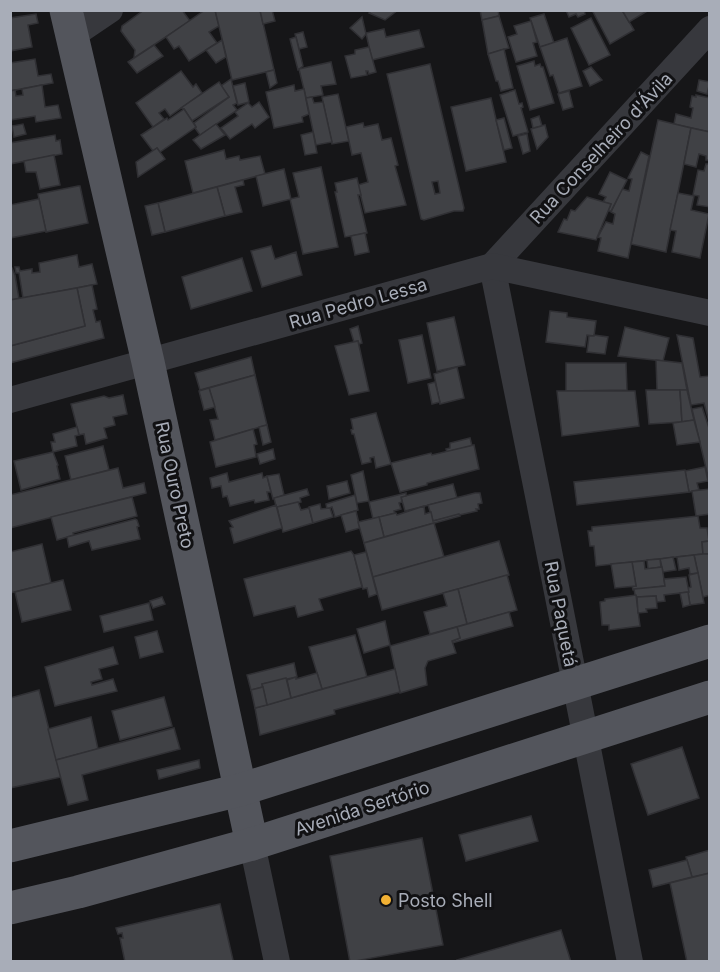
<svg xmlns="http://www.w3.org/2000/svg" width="720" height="972" font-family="Inter,sans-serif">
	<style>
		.building { fill: #404145; stroke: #303034; stroke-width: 1.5; fill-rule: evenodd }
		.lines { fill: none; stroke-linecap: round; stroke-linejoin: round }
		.minor { stroke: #37383d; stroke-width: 26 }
		.major { stroke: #53555c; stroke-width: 33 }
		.poi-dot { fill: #f2b134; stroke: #111113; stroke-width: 2 }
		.labels { text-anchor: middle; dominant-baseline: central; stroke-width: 6; stroke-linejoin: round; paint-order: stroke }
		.street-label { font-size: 18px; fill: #a8adb8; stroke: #111113 }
		.poi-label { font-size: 18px; fill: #a8adb8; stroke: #111113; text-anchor: start }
	</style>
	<rect width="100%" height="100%" fill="#161618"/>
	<!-- building -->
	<g class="building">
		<path d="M144,10h38l8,11 -56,37 1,-8 -14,-19 1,-5z"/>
		<path d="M205,10h10l4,16 -10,6 8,11 -28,18 -10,-15 -5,3 -8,-12z"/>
		<path d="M215,10h45l14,60 -42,10z"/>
		<path d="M260,10h12l3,11 -12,3z"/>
		<path d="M372,10h26l-13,10 -16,-7z"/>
		<path d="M480,10h18l1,6 -17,4z"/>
		<path d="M566,10h18l1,4 -7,3 -2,-3 -7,3z"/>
		<path d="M592,10h30l12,20 -24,14z"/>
		<path d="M622,10h27l-20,12z"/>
		<path d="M36,14l2,9 -10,2 4,22 -22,4v-33z"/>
		<path d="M544,14l10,29 -14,4 -10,-29z"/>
		<path d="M499,16l10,32 -21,6 -6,-34z"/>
		<path d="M362,17l4,17 -4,5 -12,-11z"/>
		<path d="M591,18l19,37 -21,10 -18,-37z"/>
		<path d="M531,21l6,21 -4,1 4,13 -21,6 -8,-25 9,-3 -3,-8z"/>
		<path d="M384,29l2,8 33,-7 5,17 -52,13 -6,-27z"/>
		<path d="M303,32l4,15 -8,2 -4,-15z"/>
		<path d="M296,37l7,29 -5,4 -8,-31z"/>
		<path d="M567,38l15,48 -23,7 -6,-18 -3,1 -10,-29z"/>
		<path d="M222,40l4,17 -10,6 -10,-13z"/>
		<path d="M154,45l9,11 -26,17 -9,-11z"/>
		<path d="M369,47l7,25 -7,2 -1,-3h-2l1,4 -16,3 -6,-22 10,-2v-4z"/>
		<path d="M504,49l9,39 -12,3 -3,-10h-2l-8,-27z"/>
		<path d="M35,59l3,17 13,-2 2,9 -43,8v-28z"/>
		<path d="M534,61l1,5 5,-2 1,3h2l11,36 -24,7 -13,-44z"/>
		<path d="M331,62l5,22 -15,2 2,9 -17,3 -7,-29z"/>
		<path d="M430,64l34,144 -1,3h-9l-30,9 -3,-1 -34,-145zM438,181l2,12 -5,1 -3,-12z"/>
		<path d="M591,67l11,13 -12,6 -7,-15z"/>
		<path d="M274,70l3,13 -7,5 -4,-16z"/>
		<path d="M181,71l12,16 3,-3 6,9 -32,23 -5,-7 -6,4 5,6 -11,8 -17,-24z"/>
		<path d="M231,79l6,24 -4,2 4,5 -37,25 -5,-7 1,-1 -2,-4 35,-26 -8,-11z"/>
		<path d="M699,80l11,2 -3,12 -10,-3z"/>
		<path d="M219,82l10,15 -37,24 -8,-12 -3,-1z"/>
		<path d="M245,83l4,19 -11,3 -5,-19z"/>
		<path d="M42,85l3,22 13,-2 3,13 -25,4 -1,-6 -25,4v-29l5,-1 1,6 7,-1 -1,-6z"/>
		<path d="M294,85l1,6 9,-2 5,25 -7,3 1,5 -29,6 -8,-36z"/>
		<path d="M515,90l4,14 3,-1 1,4 -2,1 7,24 -15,4 -13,-41z"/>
		<path d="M569,91l4,16 -10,3 -5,-16z"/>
		<path d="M338,94l11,47 -17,3 -10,-47z"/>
		<path d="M696,95l14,3v34l-36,-8 2,-10 15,4 2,-10 -3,-1 2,-11 4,1z"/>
		<path d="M312,97l2,6 9,-1 9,40 -16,3 -10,-47z"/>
		<path d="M491,98l15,64 -40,9 -15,-64z"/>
		<path d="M259,102l10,15 -14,11 -3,-4 -22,15 -9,-11 17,-12 -3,-4 13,-9 4,4z"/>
		<path d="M184,109l12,18 -36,25 -3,-4 -4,3 -12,-16 26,-17 1,2z"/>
		<path d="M539,116l3,10 -9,2 -2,-9z"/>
		<path d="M504,118l8,30 -8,2 -8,-30z"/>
		<path d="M658,120l33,8 -25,124 -35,-8z"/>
		<path d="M363,123l1,4 14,-3 4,16 9,-2 7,27 -3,1 11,39 -41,8 -7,-28 10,-3 -7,-29 -9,2 -6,-28z"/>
		<path d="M23,124l3,10 -12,3 -2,-11z"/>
		<path d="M216,124l9,11 -24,14 -8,-9z"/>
		<path d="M545,125l3,12 -11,12 -6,-20z"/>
		<path d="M691,128l19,4v28h-4v-4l-7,-2 -3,13 -12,-3z"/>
		<path d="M313,132l4,21 -12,2 -4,-20z"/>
		<path d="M527,134l3,17 -7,3 -5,-18z"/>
		<path d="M55,135l1,6 4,-1 2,14 -52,10v-21z"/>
		<path d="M157,148l8,11 -27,18 -2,-15z"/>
		<path d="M224,150l2,9 13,-3 1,4 20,-4 5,18 -72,19 -8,-32z"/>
		<path d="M641,152l8,4 -21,102 -30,-7 3,-13 -3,-1 8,-15 7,2 2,-10 -4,-2 11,-23 7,2 3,-12 -4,-1z"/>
		<path d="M54,155l6,30 -20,4 -4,-17h-10l-2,-11z"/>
		<path d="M706,164h4v43l-13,-2 2,-9 -6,-1 5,-25 6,1z"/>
		<path d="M321,167l17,80 -35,7 -13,-55 9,-2 -6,-24z"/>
		<path d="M284,169l7,30 -28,7 -7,-30z"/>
		<path d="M610,172l17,8 -16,31h-3l3,-7 -8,-2 3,-5 -7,-3z"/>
		<path d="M357,178l4,17h-3l9,38 -22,4 -10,-45h2l-2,-9z"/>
		<path d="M243,180l1,5 -9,2 7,25 -17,4 -8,-29z"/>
		<path d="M78,186h2l8,37 -42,9 -8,-38z"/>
		<path d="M217,187l8,29 -60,16 -7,-29z"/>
		<path d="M678,193l16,3 -3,14 18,4 -9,44 -28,-6 4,-21 -6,-1z"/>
		<path d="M587,197l24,7 -15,36 -38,-8 6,-13 3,1 4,-10 4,1z"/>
		<path d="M39,199l7,32 -36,7v-33z"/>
		<path d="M158,203l7,29 -13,3 -7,-29z"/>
		<path d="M365,233l4,19 -14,3 -4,-19z"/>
		<path d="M271,246l4,13 21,-7 6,23 -40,12 -11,-36z"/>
		<path d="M77,255l2,12 13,-3 5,20 -74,14 -4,-25h-3l-1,-6h4l1,4 12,-2v4l8,-1 -1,-9z"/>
		<path d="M242,258l10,33 -61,18 -9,-32z"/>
		<path d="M10,268h2l3,7 4,24 -9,1z"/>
		<path d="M92,285l5,24 -4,1 3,12 4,-1 4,17 -94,25v-17l75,-20 -8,-38z"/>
		<path d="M77,288l8,38 -75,20v-46z"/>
		<path d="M550,311l17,2v4l29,4 -2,15 -7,-1 -2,12 -39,-5z"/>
		<path d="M454,317l11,48 -28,6 -10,-48z"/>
		<path d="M358,326l4,17 -3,1 -1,-3 -4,1 -4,-13z"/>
		<path d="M625,327l44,11 -6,23 -45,-5z"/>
		<path d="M422,335l9,43 -23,5 -9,-43z"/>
		<path d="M594,335l14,2 -3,17 -18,-2 2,-16h5z"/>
		<path d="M677,335l16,3 7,39 10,-1v49l-6,-22 -13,2z"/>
		<path d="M358,341l11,50 -20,4 -14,-49z"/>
		<path d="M251,357l4,18 -55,15 -5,-17z"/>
		<path d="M656,360l26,3 5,27h-30z"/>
		<path d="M566,363h60l1,27 -61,1z"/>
		<path d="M457,367l7,31 -24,6 -6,-30z"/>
		<path d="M255,375l12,50 -52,15 -5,-20 8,-1 -9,-31z"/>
		<path d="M435,382l5,20 -8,2 -4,-20z"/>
		<path d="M209,388l6,19 -11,3 -5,-19z"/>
		<path d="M646,390h34l2,32 -33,2z"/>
		<path d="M680,390h7l7,30 -12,2z"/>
		<path d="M557,391h78l4,35 -77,10z"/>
		<path d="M123,395l4,19 -14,3 2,8 -11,3 3,10 -21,6 -2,-10 -5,1 -8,-31 33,-8 5,2z"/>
		<path d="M702,407l8,24v54l-18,-76z"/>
		<path d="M376,413l15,51 -15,4 -2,-11 -4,1 1,4 -9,2 -8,-30h-2l-1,-4 2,-1 -2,-10z"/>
		<path d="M694,420l6,22 -23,3 -4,-22z"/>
		<path d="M267,425l4,17 -8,3 -4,-18z"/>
		<path d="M77,427l2,8 -4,1 2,10 -24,6 -2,-10h4l-2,-8z"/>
		<path d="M253,429l4,15 -3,1 2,12 -40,10 -6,-25z"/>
		<path d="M470,438l2,8 -25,6 -1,-3 4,-1v-5z"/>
		<path d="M474,445l5,24 -52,14v2l-27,7 -9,-29 40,-10 1,2z"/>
		<path d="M103,446l6,24 -38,10 -6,-24z"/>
		<path d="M273,449l2,10 -15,5 -3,-10z"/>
		<path d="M53,452l5,13 -1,1 3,13 -39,11 -7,-29z"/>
		<path d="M705,467l3,14 -11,2 2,7 -10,2 -4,-21z"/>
		<path d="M118,468l5,20 21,-5 2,10 -136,35v-33z"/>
		<path d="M685,470l4,22 -112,13 -3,-23z"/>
		<path d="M363,471l6,30 -12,2 -6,-28z"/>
		<path d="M227,473l2,9 33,-9 1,5 4,-2 4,16h-4l2,8 -14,3 -1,-3 -24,6 -3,-10 -4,1 -2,-11 -9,2 -2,-10z"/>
		<path d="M279,474l5,21 -11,4 -6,-23z"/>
		<path d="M347,481l3,12 -21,6 -2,-13z"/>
		<path d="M453,484l4,14 -52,13 -4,-14z"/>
		<path d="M307,489l2,6 -9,3 1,4 -24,5 -1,-1 -2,-8z"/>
		<path d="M710,489v25l-14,2 -4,-25z"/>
		<path d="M406,493v3l-5,1 1,5 -3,1 2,6 -7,2 1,2 -22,6 -4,-17z"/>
		<path d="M475,493h5l2,10 -4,1 1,5h-3l1,2 -44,10 -5,-16z"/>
		<path d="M355,495l3,15 -23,7 -3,-10 -5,2 -1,-5z"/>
		<path d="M132,497l5,19 -64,17 1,2 -17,5 -6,-23z"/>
		<path d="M298,502l3,8 8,-2 4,15 -30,9 -6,-25z"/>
		<path d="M320,504l1,5 9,-1 3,9 -20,6 -4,-16z"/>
		<path d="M276,505l6,23 -48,15 -4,-15 3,-1 -4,-6z"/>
		<path d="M424,506l1,8 6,-2 2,9 26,-7 1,2 -76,21 -5,-20 17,-4 1,2z"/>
		<path d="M356,511l4,17 -14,4 -5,-17z"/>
		<path d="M698,516l2,12h7l2,13 -7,1 1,12 -107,12 -2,-20h-4l-2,-15h4v-4z"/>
		<path d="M379,517l5,20 -20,6 -6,-21z"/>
		<path d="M135,519l2,1 2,6 -2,1 3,12 -48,11 -3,-9 -20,6 -2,-10z"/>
		<path d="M434,523l10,34 -71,20 -9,-34z"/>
		<path d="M709,538h1v16h-7l-1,-12 7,-1z"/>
		<path d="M499,541l10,34 -127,35 -9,-33z"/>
		<path d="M42,544l9,39 -41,10v-41z"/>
		<path d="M351,551l3,4 8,32 -43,12 4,11 -25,7 -3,-11 -41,10 -10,-37z"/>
		<path d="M366,552l11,42 -8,3 -2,-9 -4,1 -9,-34z"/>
		<path d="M703,554h7v41l-7,2 -9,-42z"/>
		<path d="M694,555l4,18 -8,1 -1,-6 -10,2 -2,-13z"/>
		<path d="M673,557l3,13 -13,2 -3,-13z"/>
		<path d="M660,559l1,8 -13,2 -1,-9z"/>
		<path d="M644,561l1,8 17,-2 3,19 -32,4 -1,-4h4l-4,-24z"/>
		<path d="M632,562l4,24 -21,2 -4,-24z"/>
		<path d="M698,573l6,30 -14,2 -2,-13v-4l3,-1 -2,-12z"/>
		<path d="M507,575l10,35 -50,14 -9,-35z"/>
		<path d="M686,577l3,15 -25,3 1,6 -8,1 -1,-6 -19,1 -2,-2 -1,-6 31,-3 -1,-7z"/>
		<path d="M63,580l8,30 -49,12 -7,-30z"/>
		<path d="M458,589l9,35 -37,10 -6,-22 23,-6 -4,-13z"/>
		<path d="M688,592l2,13 -7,2 -3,-14z"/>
		<path d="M636,595l4,31 -31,4v-5h-7l-2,-23 5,-1v-2z"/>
		<path d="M656,596l1,12 -11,1 1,3 -9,1 -1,-16z"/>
		<path d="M162,597l3,7 -12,4 -3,-7z"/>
		<path d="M149,603l4,17 -49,12 -4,-16z"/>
		<path d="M509,612l4,14 -61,17v-2l8,-3 -3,-11z"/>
		<path d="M385,621l5,24 -26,8 -7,-24z"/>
		<path d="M457,627l3,11 -8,3 4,12 -28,8 -3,7 2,17 -27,8 -10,-47z"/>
		<path d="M157,631l6,21 -23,6 -5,-21z"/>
		<path d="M355,635l12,42 -45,12 -13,-42z"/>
		<path d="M113,647l5,17 -19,5 3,10 -11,3 1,3 21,-6 4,12 -62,15 -10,-39z"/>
		<path d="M294,663l3,14 -35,7 1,3 -12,3 -4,-15z"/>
		<path d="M395,669l5,23 -66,18 1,4 -75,21 -5,-27z"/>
		<path d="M317,673l5,16 -31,9 -4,-18 9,-3v2z"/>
		<path d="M286,678l5,20 -24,7 -5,-21z"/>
		<path d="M263,687l4,18 -12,3 -4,-18z"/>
		<path d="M39,690l22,87 -51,11v-90z"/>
		<path d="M164,697l8,29 -52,14 -8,-29z"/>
		<path d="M91,717l7,32 -42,11 -8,-31z"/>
		<path d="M174,728l6,21 -98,26 6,25 -20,5 -12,-45z"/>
		<path d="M682,747l17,51 -51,17 -17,-51z"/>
		<path d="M199,760l1,8 -41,11 -2,-9z"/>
		<path d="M531,816l7,25 -72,20 -7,-26z"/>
		<path d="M422,838l21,107 -93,17 -20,-106z"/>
		<path d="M710,850v23l-18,4 -6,-20z"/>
		<path d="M687,860l5,17 -39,10 -4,-17z"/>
		<path d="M710,873v89h-23l-17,-79z"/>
		<path d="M220,904l13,56 -2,2h-106l-5,-24h3l-1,-5 -4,1 -2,-6z"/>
		<path d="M561,930l10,32h-113l-1,-2z"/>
	</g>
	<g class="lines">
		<!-- minor -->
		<g class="minor">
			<path d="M73,35l37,-25"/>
			<path d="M492,266c46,232 94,463 138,696"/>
			<path d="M492,266l218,-237"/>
			<path d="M10,400l482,-134 218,47"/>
			<path d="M252,844l25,118"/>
		</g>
		<!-- major -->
		<g class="major">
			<path d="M66,10l82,352 104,482"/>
			<path d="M10,846l230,-56 470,-149"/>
			<path d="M10,908l68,-16 174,-48 458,-147"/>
		</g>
	</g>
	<!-- markers -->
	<circle class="poi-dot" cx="386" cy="900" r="6"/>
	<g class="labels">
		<!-- street labels -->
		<g class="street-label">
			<text transform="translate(601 148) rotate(-47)">Rua Conselheiro d'Ávila</text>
			<text transform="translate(358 303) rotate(-16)">Rua Pedro Lessa</text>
			<text transform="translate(175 485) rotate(78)">Rua Ouro Preto</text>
			<text transform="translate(561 614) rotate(79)">Rua Paquetá</text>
			<text transform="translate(362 808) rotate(-18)">Avenida Sertório</text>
		</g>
		<!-- poi labels -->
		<g class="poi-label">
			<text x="398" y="900">Posto Shell</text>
		</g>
	</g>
	<!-- border -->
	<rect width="720" height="972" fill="none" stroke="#a8adb8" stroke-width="24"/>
</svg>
